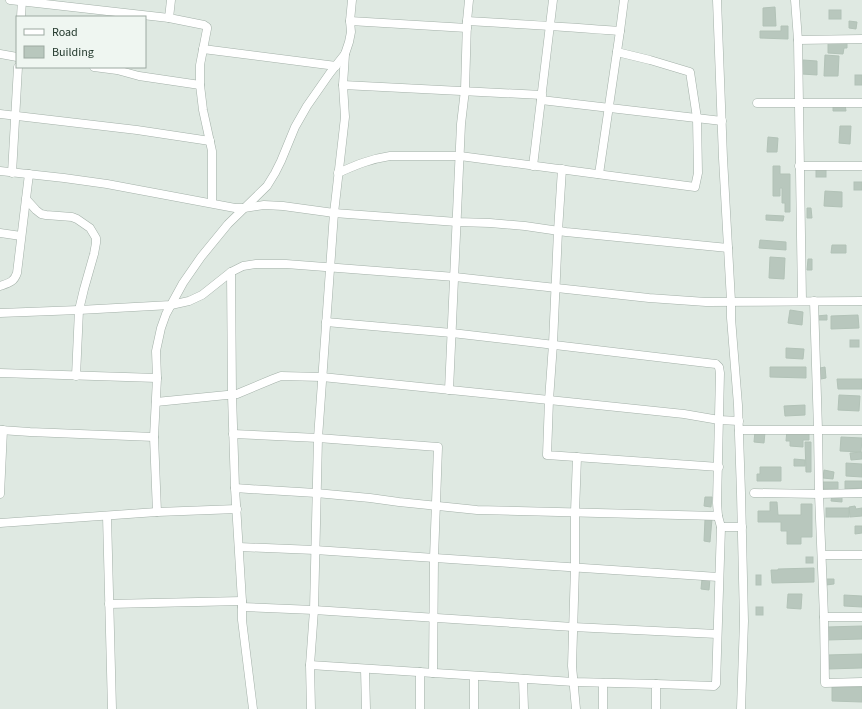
<svg xmlns="http://www.w3.org/2000/svg" width="862" height="709" font-family="'Source Sans 3',sans-serif">
	<style>
		.building { fill: #b8c7bd; stroke: #b2c2b7 }
		.lines { fill: none; stroke-linecap: round; stroke-linejoin: round }
		.minor-casing { stroke: #a3b0a8; stroke-width: 9 }
		.minor { stroke: #fff; stroke-width: 8 }
	</style>
	<rect width="100%" height="100%" fill="#dfe9e2"/>
	<!-- building -->
	<g class="building">
		<path d="M775,7l1,19h-13v-18z"/>
		<rect x="829" y="10" width="12" height="9"/>
		<path d="M849,21l8,1 -1,7 -7,-1z"/>
		<path d="M781,26h7v13l-28,-1v-7h21z"/>
		<path d="M828,41l19,1v6h-3l-1,6 -15,-1z"/>
		<path d="M825,55l14,1 -1,20h-14z"/>
		<path d="M803,60l14,1v14l-15,-1z"/>
		<rect x="855" y="75" width="7" height="10"/>
		<path d="M833,104h12l1,7h-13z"/>
		<path d="M840,126h11l-1,18 -11,-1z"/>
		<path d="M768,137l10,1 -1,14h-10z"/>
		<path d="M773,166h7v8h10v38h-5v-9h-3v-15h-2v8h-7z"/>
		<rect x="816" y="166" width="10" height="11"/>
		<rect x="854" y="182" width="8" height="8"/>
		<path d="M825,191l17,1v15l-18,-1z"/>
		<path d="M807,208h4l1,10h-5z"/>
		<path d="M766,215l18,1 -1,5 -17,-1z"/>
		<path d="M760,240l26,2v8l-27,-2z"/>
		<path d="M832,245h14v8h-15z"/>
		<path d="M770,257l15,1 -1,21 -15,-1z"/>
		<path d="M808,259h4v11h-5z"/>
		<path d="M790,310l13,2 -1,13 -14,-2z"/>
		<path d="M827,315v5h-10v-4z"/>
		<path d="M858,315l1,13 -28,1v-13z"/>
		<rect x="850" y="340" width="9" height="7"/>
		<path d="M786,348l18,1 -1,10 -17,-1z"/>
		<path d="M770,367h36v11l-36,-1z"/>
		<path d="M825,367l1,11 -5,1 -1,-11z"/>
		<path d="M837,379h25v10h-24z"/>
		<path d="M839,395l21,1 -1,15 -21,-1z"/>
		<path d="M805,405v10l-20,1 -1,-10z"/>
		<path d="M787,430l22,2v8h-6v7l-13,-1v-5h-4z"/>
		<path d="M755,431l10,1 -1,11 -10,-1z"/>
		<path d="M841,437l21,1 -1,14 -21,-1z"/>
		<path d="M805,442h6v30h-5z"/>
		<path d="M862,452v7l-11,1 -1,-7z"/>
		<path d="M794,459l11,1v6h-11z"/>
		<path d="M846,463l16,1v13l-16,-1z"/>
		<path d="M760,467h21v14h-24v-7h3z"/>
		<path d="M824,470l10,2 -1,7 -10,-1z"/>
		<path d="M845,481h17v7l-17,1z"/>
		<path d="M822,482h16v7h-15z"/>
		<path d="M832,495h10v7l-11,-1z"/>
		<path d="M705,497h7l-1,10 -7,-1z"/>
		<path d="M770,502h7l1,13h23v-11h11v33h-11v7h-14v-13h-6v-9h-23v-11h12z"/>
		<path d="M855,506l1,3 6,-1v8l-12,1 -1,-10z"/>
		<rect x="826" y="508" width="23" height="9"/>
		<path d="M705,519h7l-2,23 -6,-1z"/>
		<path d="M855,526h7v7l-7,1z"/>
		<rect x="806" y="557" width="7" height="6"/>
		<path d="M814,568v14l-42,1 -1,-13h7v-1z"/>
		<rect x="756" y="575" width="5" height="10"/>
		<path d="M702,579h8l-1,11 -8,-1z"/>
		<path d="M826,579h8v5l-8,1z"/>
		<path d="M788,594h14l-1,15 -14,-1z"/>
		<path d="M844,595l18,1v11l-18,-1z"/>
		<rect x="756" y="607" width="7" height="8"/>
		<path d="M862,626v13l-35,1v-13z"/>
		<path d="M862,654v14l-35,1v-14z"/>
		<path d="M832,687h30v15l-30,-1z"/>
	</g>
	<g class="lines">
		<!-- minor casing -->
		<g class="minor-casing">
			<g id="minor">
				<path d="M10,0l159,18"/>
				<path d="M171,0l-2,18 35,7 3,2v2l-7,36v20l3,25 9,41v52"/>
				<path d="M717,0l6,158 8,143v17l7,87 3,88 3,128 -3,88"/>
				<path d="M795,0l3,40 4,261"/>
				<path d="M21,17l1,-17"/>
				<path d="M350,21l117,7"/>
				<path d="M467,21c51,3 102,6 153,10l4,-31"/>
				<path d="M798,40l64,-1"/>
				<path d="M203,49l133,17"/>
				<path d="M0,54l17,3"/>
				<path d="M94,67l23,3 22,6 61,9"/>
				<path d="M343,85l199,10"/>
				<path d="M541,100l181,21"/>
				<path d="M757,103h105"/>
				<path d="M0,114l137,16 73,11"/>
				<path d="M533,166l20,-166"/>
				<path d="M799,166h63"/>
				<path d="M562,169l-4,62 -5,113 -4,56 -2,55 172,12"/>
				<path d="M0,171l64,7 43,6 128,24h9l20,-3 19,1 51,7 123,9 33,1 35,3 41,6 162,16"/>
				<path d="M12,173l6,-106"/>
				<path d="M338,173c18,-8 32,-14 52,-17h70l235,31 3,-14 -1,-55 -7,-46 -40,-12 -33,-8"/>
				<path d="M599,174l21,-143"/>
				<path d="M26,199l10,11 5,4 5,1 26,2 5,2 13,9 6,10v5l-2,11 -10,35 -5,21 -3,66"/>
				<path d="M0,233l21,3"/>
				<path d="M231,272l1,123 3,93 7,113v19l11,89"/>
				<path d="M0,286c9,-3 14,-4 17,-13l12,-99"/>
				<path d="M814,301l4,129 1,64 5,123 1,66 37,-1"/>
				<path d="M0,313l79,-3 92,-5 18,-4 13,-6 29,-23 12,-6 13,-2h30l169,13 194,21 57,4 156,-1"/>
				<path d="M326,322l126,11 255,30 9,1 3,3 1,6 -3,130 1,13 3,11 -5,157 -2,2 -58,-2"/>
				<path d="M0,373l157,5"/>
				<path d="M449,390l12,-266 4,-34 2,-69 2,-21"/>
				<path d="M156,402l81,-8 36,-15 8,-3 41,1 227,23 135,14 35,6 20,1"/>
				<path d="M0,430l30,2 124,5"/>
				<path d="M739,430h123"/>
				<path d="M233,434l85,4 120,9 -4,111 -1,115"/>
				<path d="M235,488l14,1 67,4 54,5 29,4 78,8 241,6"/>
				<path d="M754,493l65,1 43,-1"/>
				<path d="M0,494l3,-64"/>
				<path d="M157,512l-3,-75 3,-59 -1,-27 5,-23 5,-14 17,-31 18,-26 27,-33 39,-38 8,-13 6,-12 14,-34 12,-21 23,-33 15,-19 4,-12 2,-10 -1,-11 2,-21"/>
				<path d="M107,516l5,193"/>
				<path d="M0,523l157,-11 80,-3"/>
				<path d="M721,527h21"/>
				<path d="M239,547l76,3 403,27"/>
				<path d="M822,555h40"/>
				<path d="M109,604l133,-3"/>
				<path d="M242,607l72,3 259,17 144,7"/>
				<path d="M824,617h38"/>
				<path d="M310,665l264,17 82,2v25"/>
				<path d="M365,669l1,40"/>
				<path d="M420,672v37"/>
				<path d="M474,676v33"/>
				<path d="M523,679l1,30"/>
				<path d="M311,709l-1,-44 4,-55 4,-172 16,-225 11,-96 -2,-32 2,-31"/>
				<path d="M576,709l-4,-43 3,-99v-55l2,-55"/>
				<path d="M603,709v-26"/>
			</g>
		</g>
		<!-- minor -->
		<use href="#minor" class="minor"/>
	</g>
	<!-- legend -->
	<rect x="16" y="16" width="130" height="52" fill="#eff6f1" stroke="#9daaa2"/>
	<rect x="24" y="29" width="20" height="6" fill="#ffffff" stroke="#9daaa2"/>
	<text x="52" y="36" font-size="12" fill="#22382c">Road</text>
	<rect x="24" y="46" width="20" height="12" fill="#b8c7bd" stroke="#9daaa2"/>
	<text x="52" y="56" font-size="12" fill="#22382c">Building</text>
</svg>
